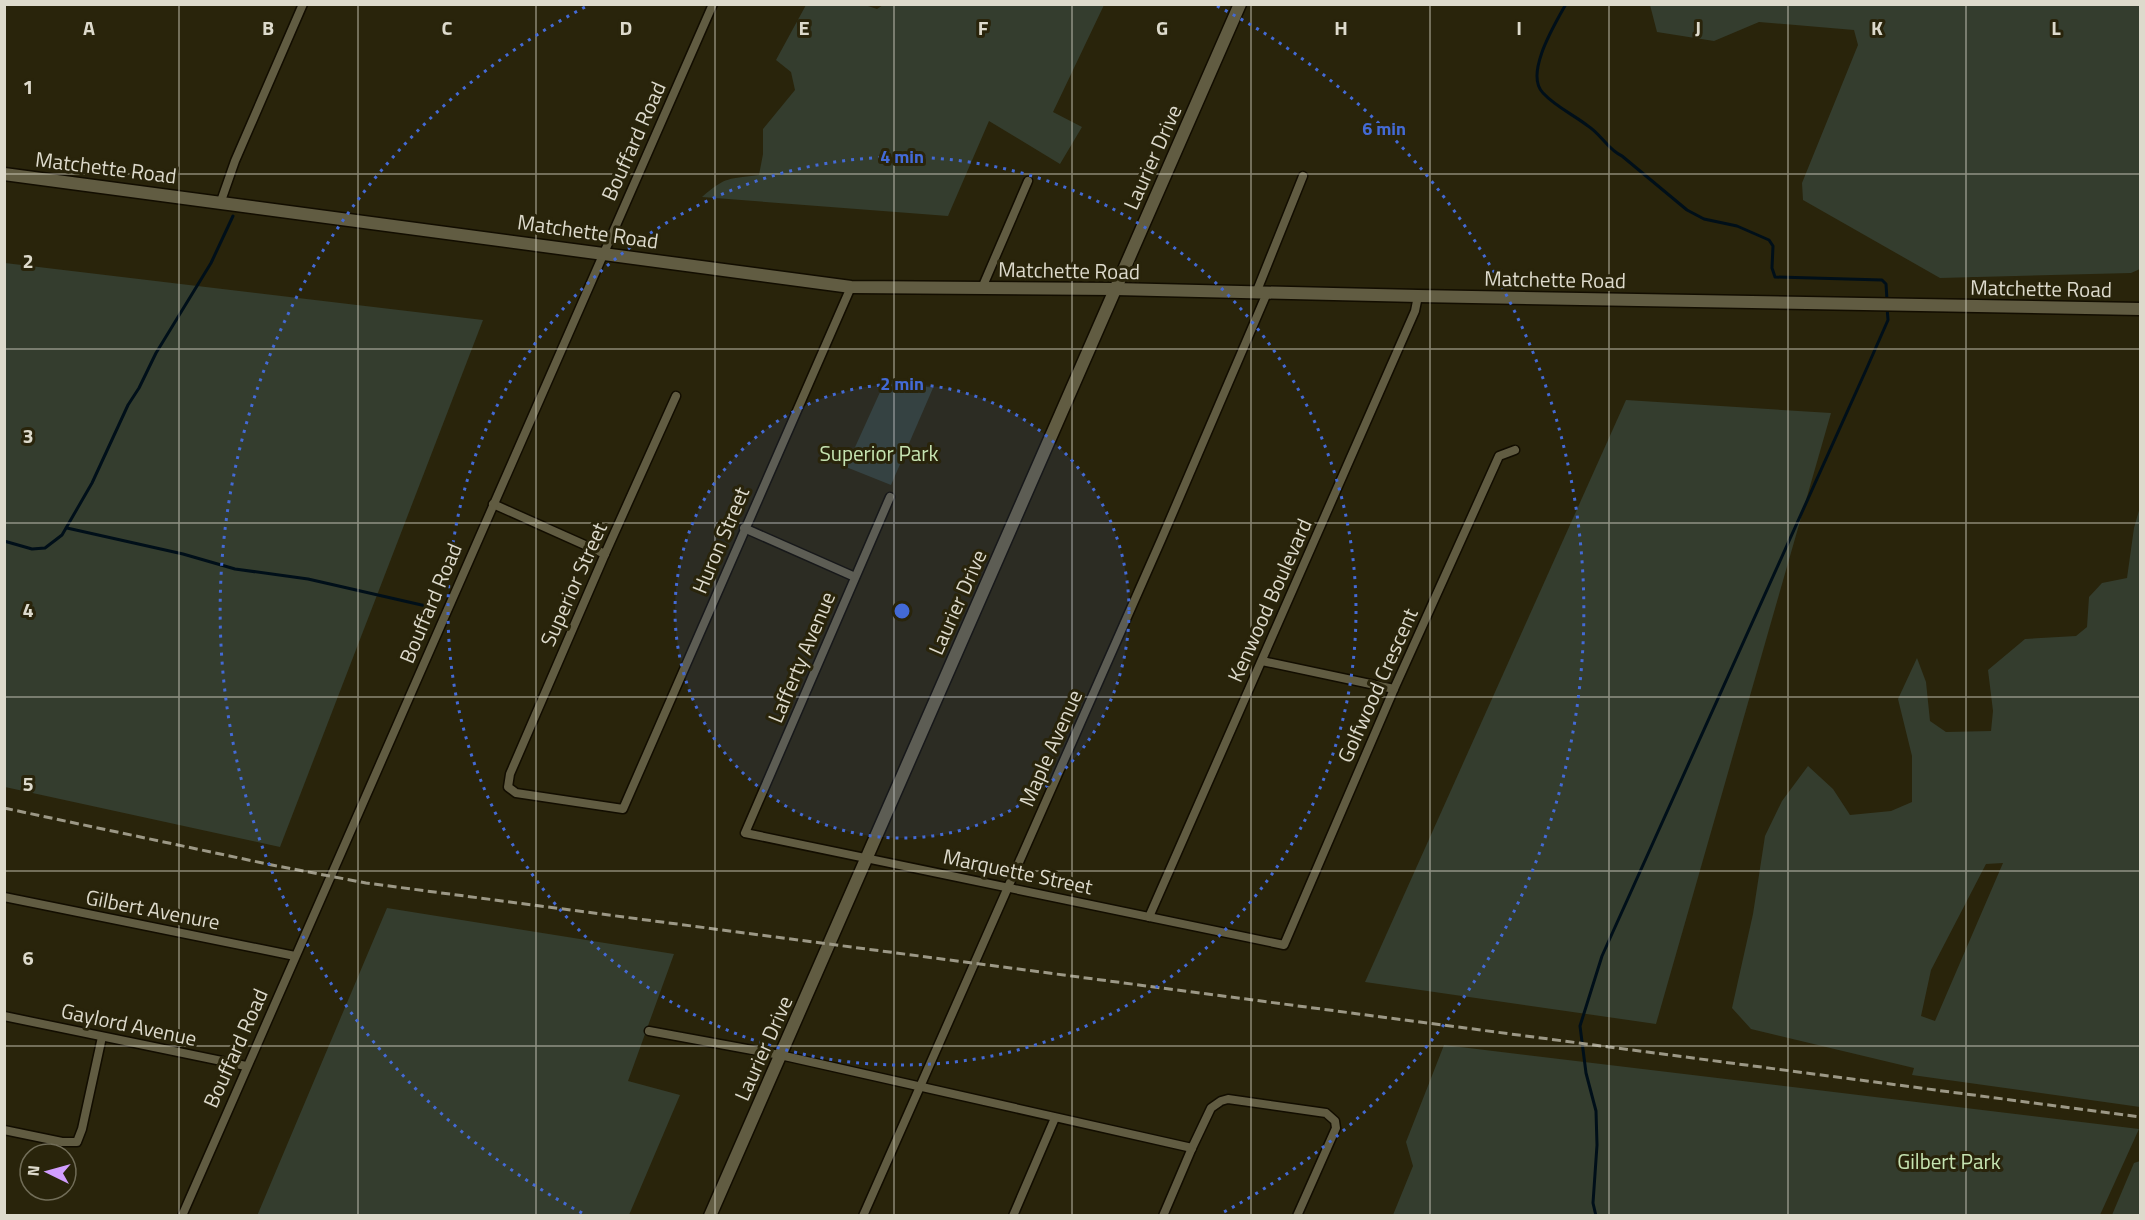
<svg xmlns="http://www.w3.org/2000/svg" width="2145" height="1220" font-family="'Titillium Web',sans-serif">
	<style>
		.green { fill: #343d2e; fill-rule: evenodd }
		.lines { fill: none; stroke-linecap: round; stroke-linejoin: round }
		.stream { stroke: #000f19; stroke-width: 3 }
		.street-casing { stroke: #120d00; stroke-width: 11 }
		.secondary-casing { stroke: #120d00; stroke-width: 15 }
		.street { stroke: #615c42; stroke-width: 8 }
		.secondary { stroke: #615c42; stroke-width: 12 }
		.rail { stroke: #9c9886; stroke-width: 3; stroke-dasharray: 9 4.5; stroke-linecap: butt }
		.grid { fill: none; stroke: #dddacc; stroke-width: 1.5; stroke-opacity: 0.55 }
		.ring { fill: none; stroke: #436ad6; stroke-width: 3; stroke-dasharray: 3 6 }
		.labels { text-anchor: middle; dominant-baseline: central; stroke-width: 6; stroke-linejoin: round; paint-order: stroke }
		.street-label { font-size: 21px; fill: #dddacc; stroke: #29240b }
		.park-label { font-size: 21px; fill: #c6e4b2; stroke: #29240b }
		.grid-label { font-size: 20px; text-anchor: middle; font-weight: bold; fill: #dddacc; stroke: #29240b; stroke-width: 6; stroke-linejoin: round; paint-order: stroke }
		.centre { fill: #436ad6; stroke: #29240b; stroke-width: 3 }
		.ring-label { font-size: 18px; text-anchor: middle; font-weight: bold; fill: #436ad6; stroke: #29240b; stroke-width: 6; stroke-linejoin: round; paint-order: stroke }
	</style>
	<rect width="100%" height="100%" fill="#29240b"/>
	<!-- green -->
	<g class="green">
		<path d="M883,5h221l-51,107 29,15 -22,37 -71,-43 -41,95 -246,-19c24,-21 27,-18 57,-22l4,-21v-25l32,-39 -4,-18 -15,-12 30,-55h59l12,4z"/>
		<path d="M1650,5h490v264l-9,4 -191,5 -137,-78 -1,-17 56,-138 -4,-15 -95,-8 -45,19 -57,-9z"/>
		<path d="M5,263l478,57 -203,527 -275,-60z"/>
		<path d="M886,379l47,9 -42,97 -45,-18z"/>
		<path d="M1626,400l205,13 -175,611 -291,-42z"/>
		<path d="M2140,507v600l-228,-32 2,-7 -163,-39 -19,-21 21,-94 12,-78 17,-35 26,-35 25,23 17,26 41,-4 21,-9v-46l-14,-57 19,-41 9,24 4,39 16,11 45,-1 2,-20 -5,-41 37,-31 51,-3 11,-9 2,-30 13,-14 25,-5 7,-50zM2003,863l-68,158 -14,-5 10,-46 55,-106z"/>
		<path d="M387,908l287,46 -46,127 52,14 -51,120 -372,1z"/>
		<path d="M1444,1045l695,84 -39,86h-707l20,-49 -7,-24z"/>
		<path d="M2140,1161v54h-28l22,-52z"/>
	</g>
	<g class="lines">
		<!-- stream -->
		<g class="stream">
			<path d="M1566,4c-11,20 -42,70 -23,89 13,14 31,22 45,33 13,8 20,24 34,30l65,54 17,9 33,7 32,14 4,6 -1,22 3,9 107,3 4,4 1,16"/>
			<path d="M67,528l116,26 52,15 73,10 118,27"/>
			<path d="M4,541l28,8 13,-1 17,-13 30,-52 36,-78 11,-17 17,-35 55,-90 22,-47"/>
			<path d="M1596,1216l-3,-13 4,-58 -1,-34 -10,-38 -6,-47 22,-70 264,-586 22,-50 -1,-13"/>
		</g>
		<!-- street casing -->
		<g class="street-casing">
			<g id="street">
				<path d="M221,201l14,-40 68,-157"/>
				<path d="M982,288l46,-107"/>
				<path d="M1256,293l47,-117"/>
				<path d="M676,396l-71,158 -95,220 -2,13 8,6 107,16 228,-522"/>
				<path d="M890,497l-145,336 539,112 110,-256 105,-233 16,-6"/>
				<path d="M493,504l112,50"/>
				<path d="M744,528l111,49"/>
				<path d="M1262,661l132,28"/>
				<path d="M4,897l291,59"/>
				<path d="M1149,917l266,-606 3,-15"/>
				<path d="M4,1016l242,50"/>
				<path d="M649,1031l131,24 412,93"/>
				<path d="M4,1130l58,12h15l5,-13 20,-92"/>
				<path d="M182,1216l531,-1212"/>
				<path d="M863,1216l299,-678 105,-245"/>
				<path d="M1013,1216l42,-98"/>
				<path d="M1163,1216l29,-68 19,-40 10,-7 7,-2 98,14 9,8 1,7 -39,88"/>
			</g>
		</g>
		<!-- secondary casing -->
		<g class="secondary-casing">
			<g id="secondary">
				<path d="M4,174l847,113 264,2 303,7 722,13"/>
				<path d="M710,1216l530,-1212"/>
			</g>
		</g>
		<!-- street -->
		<use href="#street" class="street"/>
		<!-- secondary -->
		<use href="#secondary" class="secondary"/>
		<!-- rail -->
		<path class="rail" d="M4,808l268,57 94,18 1774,234"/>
	</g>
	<!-- grid -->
	<path class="grid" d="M179,4v1212M358,4v1212M536,4v1212M715,4v1212M894,4v1212M1072,4v1212M1251,4v1212M1430,4v1212M1609,4v1212M1788,4v1212M1966,4v1212M4,174h2136M4,349h2136M4,523h2136M4,697h2136M4,871h2136M4,1046h2136"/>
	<!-- distance rings -->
	<circle cx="902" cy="611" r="227" fill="#436ad6" fill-opacity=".12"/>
	<g class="ring">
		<circle cx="902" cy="611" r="227"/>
		<circle cx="902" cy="611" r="454"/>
		<path d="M582 1213A682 682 0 0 1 587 6M1217 6A682 682 0 0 1 1222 1213"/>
	</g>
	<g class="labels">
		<!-- street labels -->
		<g class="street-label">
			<text transform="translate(633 141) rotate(-66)">Bouffard Road</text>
			<text transform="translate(1152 157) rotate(-66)">Laurier Drive</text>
			<text transform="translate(106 167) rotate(7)">Matchette Road</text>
			<text transform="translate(588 231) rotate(8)">Matchette Road</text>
			<text transform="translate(1069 270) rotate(1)">Matchette Road</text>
			<text transform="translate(1555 279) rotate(1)">Matchette Road</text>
			<text transform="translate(2041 288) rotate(1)">Matchette Road</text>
			<text transform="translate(720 540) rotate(-67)">Huron Street</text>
			<text transform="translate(573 584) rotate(-66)">Superior Street</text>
			<text transform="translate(1269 600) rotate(-66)">Kenwood Boulevard</text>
			<text transform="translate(957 602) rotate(-66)">Laurier Drive</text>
			<text transform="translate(430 603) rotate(-67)">Bouffard Road</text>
			<text transform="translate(801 657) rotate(-67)">Lafferty Avenue</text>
			<text transform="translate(1377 685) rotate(-66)">Golfwood Crescent</text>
			<text transform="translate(1050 748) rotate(-66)">Maple Avenue</text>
			<text transform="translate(1018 871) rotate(12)">Marquette Street</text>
			<text transform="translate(153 909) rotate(11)">Gilbert Avenure</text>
			<text transform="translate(129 1024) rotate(12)">Gaylord Avenue</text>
			<text transform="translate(235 1048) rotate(-66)">Bouffard Road</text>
			<text transform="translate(763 1048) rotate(-66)">Laurier Drive</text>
		</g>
		<!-- park labels -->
		<g class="park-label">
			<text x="879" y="453">Superior Park</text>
			<text x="1949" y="1161">Gilbert Park</text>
		</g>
	</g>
	<g class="grid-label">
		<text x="89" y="35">A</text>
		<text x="268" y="35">B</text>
		<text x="447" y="35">C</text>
		<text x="626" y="35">D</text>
		<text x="804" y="35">E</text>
		<text x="983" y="35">F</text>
		<text x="1162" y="35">G</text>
		<text x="1341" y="35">H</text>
		<text x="1519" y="35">I</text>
		<text x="1698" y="35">J</text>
		<text x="1877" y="35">K</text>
		<text x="2056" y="35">L</text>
		<text x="28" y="94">1</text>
		<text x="28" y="268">2</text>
		<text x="28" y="443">3</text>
		<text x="28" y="617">4</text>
		<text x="28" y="791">5</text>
		<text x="28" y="965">6</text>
	</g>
	<circle cx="902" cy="611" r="9" class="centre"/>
	<g class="ring-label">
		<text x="1384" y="135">6 min</text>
		<text x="902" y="163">4 min</text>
		<text x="902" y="390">2 min</text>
	</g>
	<!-- border -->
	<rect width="2145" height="1220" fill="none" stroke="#dddacc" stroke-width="12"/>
	<!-- north arrow -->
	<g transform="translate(48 1172) rotate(275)"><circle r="28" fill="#29240b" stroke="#716d58" stroke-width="1.5"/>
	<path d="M0-4.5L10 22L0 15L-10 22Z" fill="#d19dfe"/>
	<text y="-9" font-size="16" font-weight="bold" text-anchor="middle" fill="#dddacc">N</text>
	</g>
</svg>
